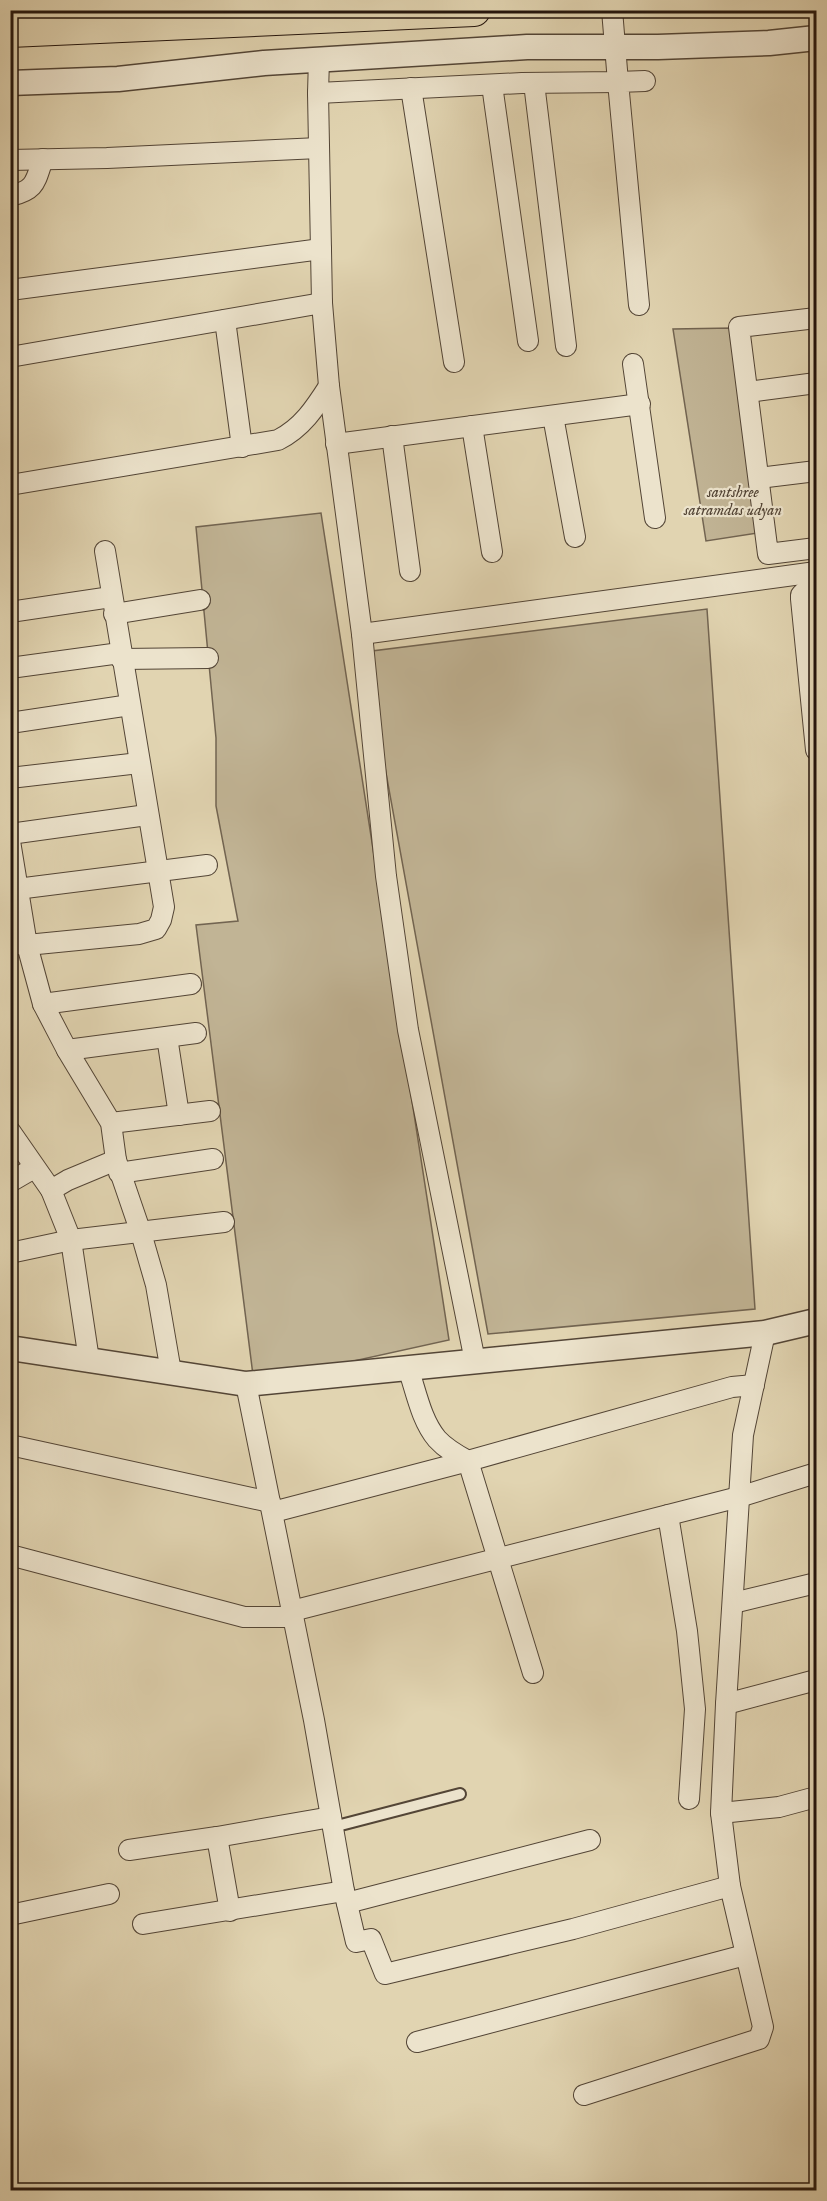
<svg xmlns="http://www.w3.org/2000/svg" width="827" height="2201" font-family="'IM FELL English',serif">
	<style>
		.green { fill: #c1b495; stroke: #726451; stroke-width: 1.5 }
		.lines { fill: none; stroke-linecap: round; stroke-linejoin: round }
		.service-casing { stroke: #534536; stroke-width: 14 }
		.minor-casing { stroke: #534536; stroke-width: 22 }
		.tertiary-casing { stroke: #534536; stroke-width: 27 }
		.primary-casing { stroke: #24150d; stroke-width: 34 }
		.service { stroke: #ece3cc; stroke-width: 10 }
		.minor { stroke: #ece3cc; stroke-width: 20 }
		.tertiary { stroke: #ece3cc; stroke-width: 24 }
		.primary { stroke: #e1d4b1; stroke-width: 32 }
		.labels { text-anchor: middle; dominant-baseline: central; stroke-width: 4.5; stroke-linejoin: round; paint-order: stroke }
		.park-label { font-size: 16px; font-style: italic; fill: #534536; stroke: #ece3cc }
	</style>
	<rect width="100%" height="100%" fill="#e1d4b1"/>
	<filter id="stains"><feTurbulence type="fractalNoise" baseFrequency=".00333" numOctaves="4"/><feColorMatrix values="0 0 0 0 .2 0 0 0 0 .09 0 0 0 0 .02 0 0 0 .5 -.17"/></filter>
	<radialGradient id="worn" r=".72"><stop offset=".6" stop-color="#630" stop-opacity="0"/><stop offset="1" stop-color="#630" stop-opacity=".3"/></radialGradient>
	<!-- green -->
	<g class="green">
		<path d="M733,328l38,203 -65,10 -33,-212z"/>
		<path d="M321,513l128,827 -195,43 -58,-458 42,-4 -22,-115v-68l-20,-211z"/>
		<path d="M707,609l48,700 -267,25 -124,-682z"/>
	</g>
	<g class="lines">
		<!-- service casing -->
		<g class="service-casing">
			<path id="service" d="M333,1827l127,-33"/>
		</g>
		<!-- minor casing -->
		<g class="minor-casing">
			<g id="minor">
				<path d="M319,59l-1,34 4,210 7,83 33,248 24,242 22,154 67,331"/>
				<path d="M534,83l32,263"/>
				<path d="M492,85l36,256"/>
				<path d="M411,88l43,274"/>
				<path d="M318,93l204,-10 96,-1 -6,-72"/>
				<path d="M10,160l97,-2 212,-10"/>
				<path d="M10,196c26,-6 25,-14 33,-37"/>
				<path d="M10,290l311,-41"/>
				<path d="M639,305l-21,-223 27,-1"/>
				<path d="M816,318l-77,9 29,227 48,-6"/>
				<path d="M225,320l17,127"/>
				<path d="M10,357l312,-54"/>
				<path d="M633,364l22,154"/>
				<path d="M748,392l68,-9"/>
				<path d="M553,416l22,121"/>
				<path d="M472,426l20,126"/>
				<path d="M392,436l18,135"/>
				<path d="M336,444l304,-40"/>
				<path d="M759,478l57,-7"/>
				<path d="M10,485l268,-45c24,-12 37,-32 51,-54"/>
				<path d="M816,589l-10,1 -5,5v4l15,151"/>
				<path d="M10,612l101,-15"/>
				<path d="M114,614l86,-14"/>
				<path d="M362,634l454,-62"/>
				<path d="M121,659l87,-1"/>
				<path d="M10,668l110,-15"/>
				<path d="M10,723l120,-18"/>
				<path d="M10,778l129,-15"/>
				<path d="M10,834l137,-19"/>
				<path d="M10,841l17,104 16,59 24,46 44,73 5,37 -48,20 -17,10 20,50 18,120"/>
				<path d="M17,889l190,-24"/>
				<path d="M10,943l17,2 112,-11 17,-5 5,-9 3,-13 -59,-356"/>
				<path d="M43,1004l148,-20"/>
				<path d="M167,1037l12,78"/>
				<path d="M67,1050l129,-17"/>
				<path d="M111,1123l99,-12"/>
				<path d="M10,1131l41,59"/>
				<path d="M116,1160l25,73 15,52 15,87"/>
				<path d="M119,1173l94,-14"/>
				<path d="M10,1182l24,-14"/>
				<path d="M10,1253l61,-13 153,-18"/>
				<path d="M408,1368c8,23 13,52 29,71 9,10 20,16 31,22l65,212"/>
				<path d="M246,1384l68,336 30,171 12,51 15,-3 14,35 188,-45 157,-43 33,141 -4,12 -175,56"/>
				<path d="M10,1445l260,57"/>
				<path d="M273,1512l195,-51 264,-74 22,-2"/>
				<path d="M668,1515l19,116 8,78 -6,90"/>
				<path d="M10,1555l234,62h49"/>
				<path d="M733,1603l83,-20"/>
				<path d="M292,1611l447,-114 77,-24"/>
				<path d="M726,1704l90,-24"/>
				<path d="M721,1813l58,-6 37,-10"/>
				<path d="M217,1837l13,74"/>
				<path d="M129,1850l88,-13 114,-20"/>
				<path d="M730,1886l-9,-73 5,-109 17,-269 22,-102"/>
				<path d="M347,1903l243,-63"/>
				<path d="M10,1915l99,-21"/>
				<path d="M143,1924l201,-33"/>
				<path d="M417,2042l328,-87"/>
			</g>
		</g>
		<!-- tertiary casing -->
		<g class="tertiary-casing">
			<g id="tertiary">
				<path d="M10,83l108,-4 146,-16 263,-16h131l111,-4 47,-5"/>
				<path d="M10,1348l236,36 519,-51 51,-12"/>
			</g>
		</g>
		<!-- primary casing -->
		<g class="primary-casing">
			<path id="primary" d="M10,31l464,-21"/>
		</g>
		<!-- service -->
		<use href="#service" class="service"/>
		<!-- minor -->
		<use href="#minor" class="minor"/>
		<!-- tertiary -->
		<use href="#tertiary" class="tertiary"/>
		<!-- primary -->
		<use href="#primary" class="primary"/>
	</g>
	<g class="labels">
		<!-- park labels -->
		<g class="park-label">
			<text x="733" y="493">santshree<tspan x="733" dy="18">satramdas udyan</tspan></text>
		</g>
	</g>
	<!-- margin -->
	<rect width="827" height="2201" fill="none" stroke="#e1d4b1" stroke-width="36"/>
	<rect x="12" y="12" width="803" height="2177" fill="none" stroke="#24150d" stroke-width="3"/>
	<rect x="18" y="18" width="791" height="2165" fill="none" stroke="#24150d" stroke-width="1.5"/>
	<rect width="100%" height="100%" filter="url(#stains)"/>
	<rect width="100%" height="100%" fill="url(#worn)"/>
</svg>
